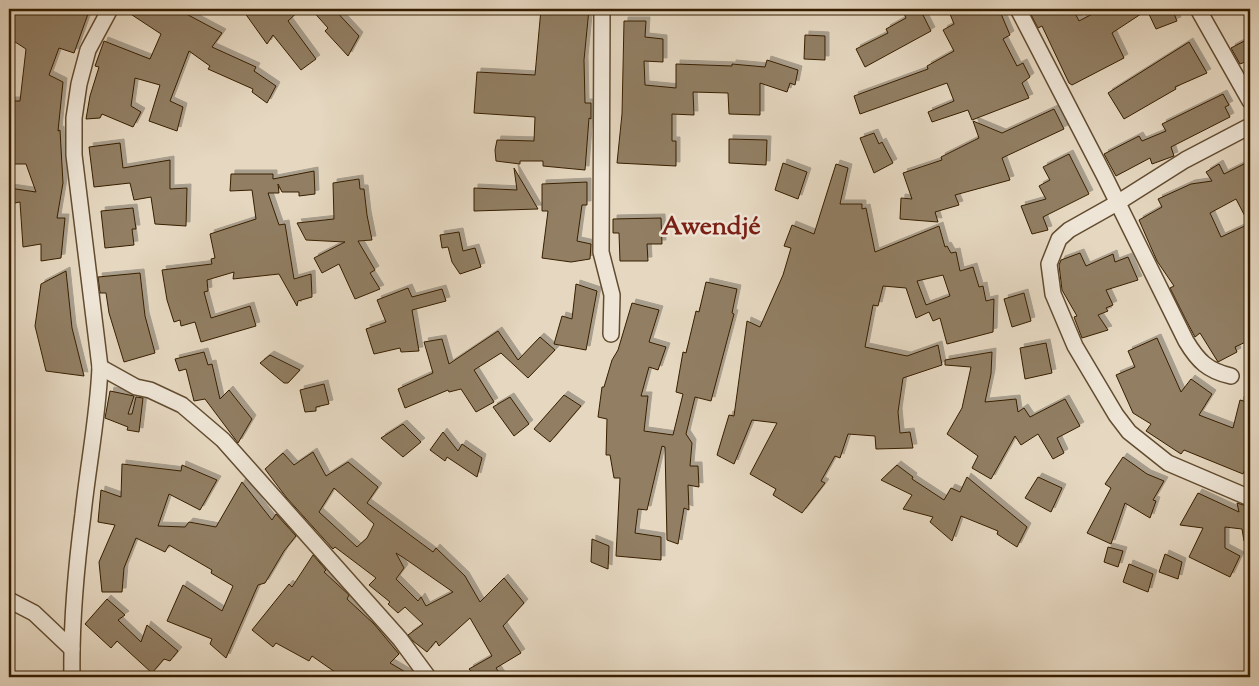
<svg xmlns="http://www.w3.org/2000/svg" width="1259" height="686" font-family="'Sorts Mill Goudy',serif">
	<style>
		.building { fill: #917e64; stroke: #371e00; fill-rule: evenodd; filter: url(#shadow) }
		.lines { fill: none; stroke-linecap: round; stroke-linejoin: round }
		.minor-casing { stroke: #624c30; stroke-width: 18 }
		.minor { stroke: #eee5d6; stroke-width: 15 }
		.labels { text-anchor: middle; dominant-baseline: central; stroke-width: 5; stroke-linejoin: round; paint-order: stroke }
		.district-label { font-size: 26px; font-weight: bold; fill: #7a1f14; stroke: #eee5d6 }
	</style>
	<defs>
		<filter id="shadow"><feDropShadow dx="4" dy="-4" stdDeviation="0" flood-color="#0004"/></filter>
	</defs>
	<rect width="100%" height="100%" fill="#e5d7c0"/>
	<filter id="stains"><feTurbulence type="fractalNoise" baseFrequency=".004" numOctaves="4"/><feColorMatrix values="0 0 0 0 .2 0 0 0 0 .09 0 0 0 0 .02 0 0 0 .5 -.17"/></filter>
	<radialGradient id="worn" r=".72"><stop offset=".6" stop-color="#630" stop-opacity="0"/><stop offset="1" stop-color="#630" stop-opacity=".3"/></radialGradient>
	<!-- building -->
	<g class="building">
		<path d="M9,9h69l10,5 -14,39 -15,-5 -10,27 14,7 -5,49 2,-1 3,53 -6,35h8l-4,40 -20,3v-17l-18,3 -3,-45 -11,2v-16l27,4 -10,-28h-17v-63h11l6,-52 -17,-11z"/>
		<path d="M123,9h54l45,24 -10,14 44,20 -2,4 22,15 -9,17 -15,-11 1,-3 -45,-20 2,-3 -21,-15 -19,50 13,6 -6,24 -28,-10 11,-36 -25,-7 -4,28 10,6 -8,15 -31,-13 -2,4 -14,1 4,-23 9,-29 -4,-1 9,-25 46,18 11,-25z"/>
		<path d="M242,9h59l-13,12 28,38 -15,11 -28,-35 -6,9z"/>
		<path d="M311,9h23l25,27 -11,20 -23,-25 3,-3z"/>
		<path d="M541,9h48l-5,51 1,43h6v16l-2,-1 -4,52 -42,-4v-5h-23v3l-24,-3 -1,-11 2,-10 37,1 1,-24 -61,-4 3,-41 58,3z"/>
		<path d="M902,9h18l11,22 -66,36 -9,-18 32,-16 -2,-4 20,-11z"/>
		<path d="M948,9h51l11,26 -7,4 14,27 6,-3 7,14 -8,6 7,15 -57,22 -4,-10 -36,12 -4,-10 26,-11 -7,-18 -87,31 -6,-18 74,-27 -1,-3 27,-15 -11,-21 11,-6z"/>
		<path d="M1028,9h45l6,12 23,-12h70l5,12 -21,8 -9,-19 -35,23 12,25 -52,27 -3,-2 -27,-57 -4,2z"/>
		<path d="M624,21h22l-1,16 18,2v23l-19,-1 1,24 31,3v-24l56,2v-2l33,3 2,-7 31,10 -3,15 -5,-2 -3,9 -27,-9v32l-31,-1 -1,-21 -35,-1 1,23 -22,-1v27h4v25l-59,-3 5,-49z"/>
		<path d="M805,35l20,1v24l-21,-1z"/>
		<path d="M1250,38v22l-10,4 -9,-16z"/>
		<path d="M1189,42l18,31 -32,14 1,2 -52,30 -16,-26z"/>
		<path d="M1223,94l6,11 -4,2 5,10 -59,30 3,9 -22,8 -2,-6 -34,18 -12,-22 35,-18 3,5 24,-10 -4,-7z"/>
		<path d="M1054,109l10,20 -62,29 8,22 -55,15 4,10 -24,7 3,10 -38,-3 1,-21 11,1 -9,-26 39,-13 -1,-3 38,-19 -6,-17 29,12z"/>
		<path d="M874,133l5,11 3,-2 11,21 -19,10 -14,-35z"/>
		<path d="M729,139l38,1 -1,25 -37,-2z"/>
		<path d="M120,143l3,25 47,-8v29l17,-1 -1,38 -31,-2 -4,-27 -17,3 -4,-17 -36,4 -5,-40z"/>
		<path d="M1069,154l20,40 -46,23 5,13 -16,4 -11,-28 25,-7 -7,-13 11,-6 -7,-13z"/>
		<path d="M1250,161v179l-15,7 2,5 -19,10 -18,-29 -5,4 -9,-17 -16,-32 4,-2 -17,-25 -18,-41 23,-13 -4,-8 33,-15 21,-3 -6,-9 13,-8 5,10zM1236,199l13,25 -28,13 -11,-24z"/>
		<path d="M783,163l24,9 -9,27 -23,-9z"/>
		<path d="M836,164l12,4 -8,36h22v5l4,-1 9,44 64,-26 6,21 2,-1 4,7 5,-1 4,19 13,-4 6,20 4,-1 3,15 8,-2 -1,33 -46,12 -7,-26 -7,3 -4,-9 -13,6 -10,-30 -23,-2 -5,20 -5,-1 -8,42 42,9 31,-11 4,20 -39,13 -5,34 2,21 10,-1 3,16 -37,1 -1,-13 -27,-2 -8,24 -5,-2 -14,25 4,2 -23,30 -29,-18 3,-6 -26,-15 27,-51 -25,-3 -18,44 -17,-9 12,-40 5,1 13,-95 13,6 23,-52 8,-27 -7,-2 8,-21 22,9zM943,275l7,21 -24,9 -9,-24z"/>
		<path d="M514,168l24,41 -64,2v-23l43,2z"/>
		<path d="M314,171l1,23 -16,2v-4h-17l-4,-8 1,9h-11l11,32 6,-1 9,55 17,-5 1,23 -14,4 -1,5 -18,-32 -46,5 1,-7 -27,8 1,11 -4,1 7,26 39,-12 6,20 -55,16 -6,-20 -14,4 -1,-6 -6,2 -7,-22 -5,-30 50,-6 -1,-5 4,-1 -5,-24 46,-15 -4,-29 -22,1 1,-17h42v5z"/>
		<path d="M359,179l1,10h4l3,26 5,25 -14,1 17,29 -5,3 10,16 -25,10 -16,-35 -17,9 -8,-15 31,-16 -39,-2 -9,-17 37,-4 -1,-36z"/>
		<path d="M587,182v23h-5l-5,36 14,3 -1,15 -19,3 -29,-4 6,-47h-6v-27z"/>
		<path d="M133,208l3,21h-4l2,16 -29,3 -4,-37z"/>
		<path d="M661,218l1,26h-15l1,17h-28l-1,-28h-6v-14z"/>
		<path d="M459,232l4,19 12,-3 6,19 -21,7 -8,-12 -4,-15 -6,1 -2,-13z"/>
		<path d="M1080,253l6,13 27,-12 2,8 13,-5 10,23 -32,10 7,15 -7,3 2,3 -10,4 10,15 -26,8 -8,-21 3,-1 -15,-26 -3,-25 2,-5z"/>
		<path d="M66,271l6,57 12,48 -38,-5 -11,-45 6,-42z"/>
		<path d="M140,273l5,43 10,37 -31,9 -15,-49 -3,-20h-6l-2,-16z"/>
		<path d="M706,282l31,7 -5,24 2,1 -23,87 -16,-4 -9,37 6,9 -2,23h8l1,21 -11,-2 1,25 -5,-2 -6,36 -11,-4 -2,-93 -3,-1 -15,64 -9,-1 -3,24 26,4v23l-45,-4 4,-78h-6l-4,-23h-4l1,-36 -9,-2 4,-30h2l8,-27 6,-10 14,-47 27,7 -10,32 17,5 -8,23 -9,-3 -8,29h7l-4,35 29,4 10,-41 -7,-2 7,-40 3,1 10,-42 3,1z"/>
		<path d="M576,284l21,7 -11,59 -32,-6 8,-28 10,3z"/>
		<path d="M408,288l4,9 30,-8 4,12 -34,9 7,41 -18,1 -1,-4 -26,6 -8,-25 20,-7 -9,-22z"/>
		<path d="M1024,293l7,28 -19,6 -8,-28z"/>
		<path d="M498,331l20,29 22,-23 15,13 -27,28 -27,-25 -27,17 20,32 -18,10 -15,-23 -12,3 -1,-2 -43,18 -7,-19 35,-16 -9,-31 18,-3 7,25z"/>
		<path d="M1157,338l24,54 10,-13 21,15 -13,21 34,13 7,-28 10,3v54l-7,17 -59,-24 -3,4 -35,-23 5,-7 -18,-11 -17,-38 19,-8 -7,-16z"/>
		<path d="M1046,343l6,30 -27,6 -5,-31z"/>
		<path d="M204,352l4,13 4,-1 8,35 9,-9 23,29 -14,24 -33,-44 -11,2 -8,-32 -7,2 -4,-12z"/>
		<path d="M992,352l-1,22 -6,28 31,-3 2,13 6,-4 6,9 35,-18 15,27 -23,12 7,15 -11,6 -15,-25 -17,11 -6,-9 -24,43 -19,-11 6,-12 -31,-22 15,-26 9,-41 -26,-2v-5z"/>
		<path d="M270,355l30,15 -12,13h-4l-24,-20z"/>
		<path d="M324,384l5,20 -13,3v4l-11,1 -5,-22z"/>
		<path d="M110,391l24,5 -6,18h4l4,-17 7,1 -4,34 -12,-2 1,-3 -23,-9z"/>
		<path d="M564,395l17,11 -31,36 -16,-13z"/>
		<path d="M510,397l19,27 -15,12 -21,-29z"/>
		<path d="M403,424l18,18 -18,15 -22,-19z"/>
		<path d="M443,432l15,19 4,-7 20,14 -5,19 -30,-20 -2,4 -15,-11z"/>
		<path d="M313,452l13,24 22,-14 30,25 -11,16 66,49 3,-4 29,28 15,26 24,-24 20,25 -21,23 18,27 -25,15 6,9h-26l-7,-8 23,-13 -22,-38 -31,28 -3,-5 -9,11 -14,-11 -5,-6 15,-11 -18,-17 -7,6 -10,-9 2,-2 -21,-17 7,-7 -41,-31 -2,2 -47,-52 -21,-28 18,-16 11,12zM334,488l40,36 -7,14 -10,9 -38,-35zM396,553l8,5 49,34 -27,14 -5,-9 -3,4 -22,-22 8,-11z"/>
		<path d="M1123,457l24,17 17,7 -11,19 3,1 -6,17 -25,-15 -14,41 -24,-11 24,-45 -6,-4z"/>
		<path d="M122,464l59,7 1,-6 35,15 -17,30 -31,-16 -11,32 27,1 4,-5 27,5 26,-45 30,38 4,-6 20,22 -12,15 -19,32 -7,2 -32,73 -16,-14 2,-5 -45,-18 16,-36 39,26 11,-25 -22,-13 1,-3 -43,-25 -4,7 -29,-14 -12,30 -2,24h-20l-3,-30 16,-37 -17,-3 3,-32 20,7z"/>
		<path d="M897,465l16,12 -1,2 32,21 7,-12 9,4 7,-15 60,50 -10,20 -20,-13 1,-3 -37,-15 -9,25 -22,-19 3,-5 -30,-8 9,-14 -31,-15z"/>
		<path d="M1038,477l24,11 -11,24 -26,-14z"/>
		<path d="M1198,493l41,19 -2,-9 13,4v33l-6,1 -2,-12 -17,-2v21l15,8 -10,21 -41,-20 14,-29 -23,-3z"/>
		<path d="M592,539l17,7 -1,23 -17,-7z"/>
		<path d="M1108,547l15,4 -5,16 -14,-5z"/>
		<path d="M1165,554l17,8 -4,17 -19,-7z"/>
		<path d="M313,555l13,15 -2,2 25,23 -2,4 27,25 25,30 -9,9 24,14h-72l-30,-21 -3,5 -33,-18 -3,4 -21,-17 37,-46 3,3z"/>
		<path d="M1129,564l24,10 -5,18 -25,-10z"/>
		<path d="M107,599l18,16 -7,5 23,22 6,-17 31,26 -8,10 -6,-2 -12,14 -35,-32 -6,7 -26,-24z"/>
	</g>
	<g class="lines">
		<!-- minor casing -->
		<g class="minor-casing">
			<g id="minor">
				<path d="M602,9l-1,243 11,43 -1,39"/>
				<path d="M1018,9l86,166 82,166c12,20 22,30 45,35"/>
				<path d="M1198,9l52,92"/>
				<path d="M1250,126l-65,34 -68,43 -48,27 -10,9 -10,25 4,30 22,52 41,69 13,17 39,31 82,35"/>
				<path d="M100,367l36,20 14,3 32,15 41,35 177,199 28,38"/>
				<path d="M9,600l25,13 38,36"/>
				<path d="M72,677c-1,-54 4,-109 11,-163 5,-49 15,-97 17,-147l-26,-212v-37l5,-34 9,-34 22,-41"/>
			</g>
		</g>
		<!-- minor -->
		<use href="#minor" class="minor"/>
	</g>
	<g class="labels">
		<!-- district labels -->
		<g class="district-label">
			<text x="711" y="227">Awendjé</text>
		</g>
	</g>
	<!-- margin -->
	<rect width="1259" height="686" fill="none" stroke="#e5d7c0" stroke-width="30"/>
	<rect x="10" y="10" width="1239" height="666" fill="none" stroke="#371e00" stroke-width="2.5"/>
	<rect x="15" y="15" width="1229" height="656" fill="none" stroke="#371e00"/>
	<rect width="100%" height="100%" filter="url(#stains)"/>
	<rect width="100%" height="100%" fill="url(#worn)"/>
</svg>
